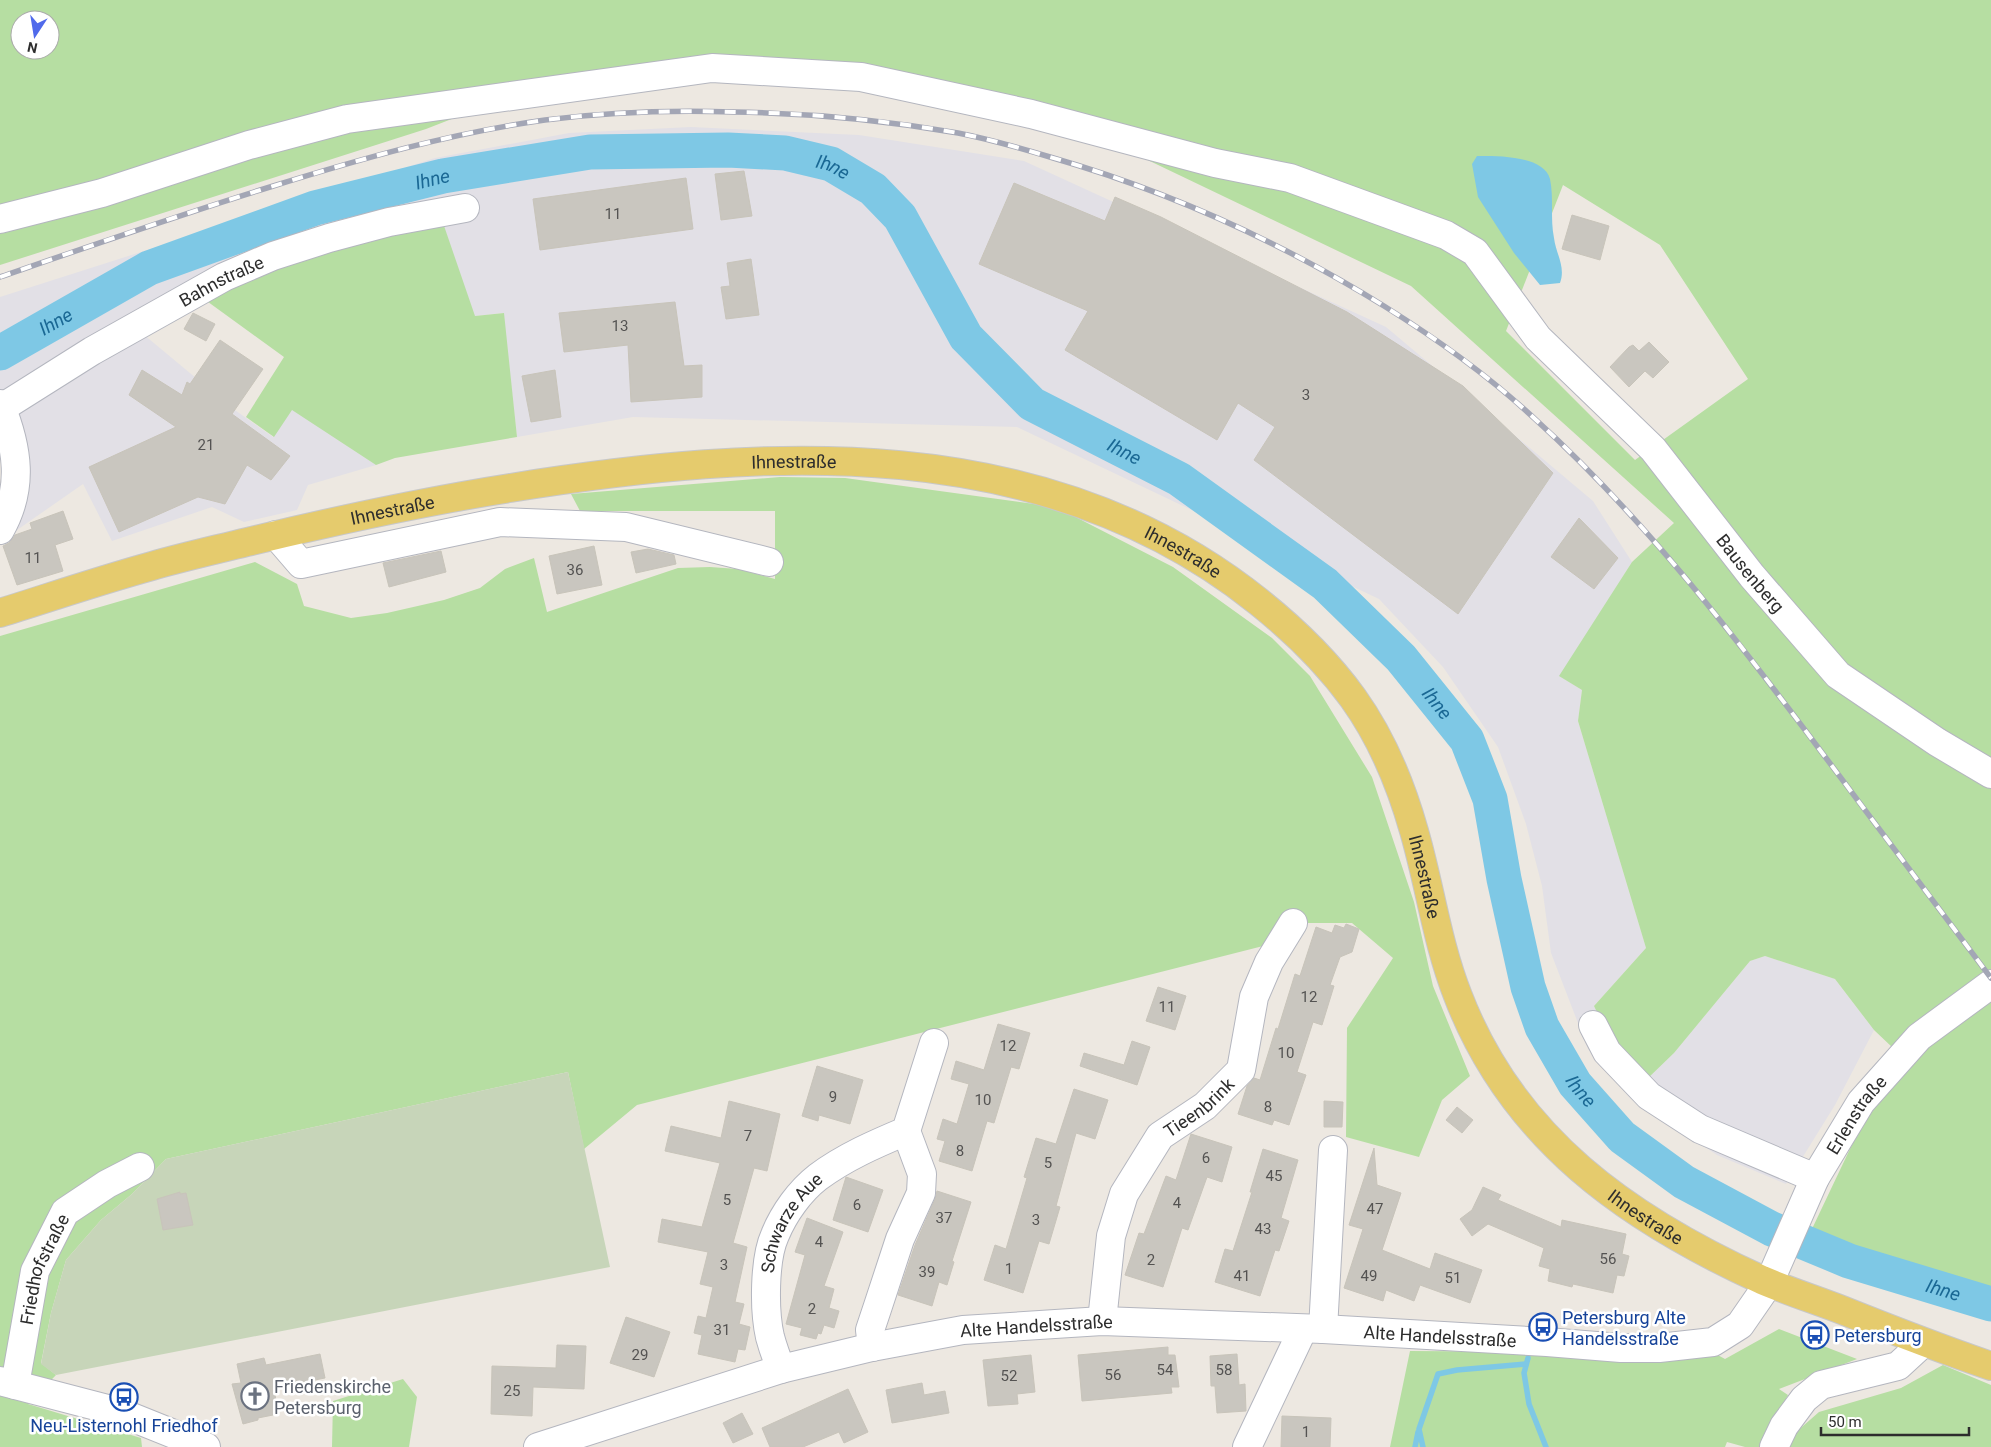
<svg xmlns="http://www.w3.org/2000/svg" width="1991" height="1447" font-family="Roboto,sans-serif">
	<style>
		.industrial { fill: #e2e0e6 }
		.green { fill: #b6dea2; fill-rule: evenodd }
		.cemetery { fill: #c7d5b9 }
		.water { fill: #7ec8e5 }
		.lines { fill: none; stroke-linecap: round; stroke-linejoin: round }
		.stream { stroke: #7ec8e5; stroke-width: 5.5 }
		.river { stroke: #7ec8e5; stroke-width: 35 }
		.building { fill: #c9c6bf; stroke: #c8c4ba }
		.minor-casing { stroke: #b4b6bf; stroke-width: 30 }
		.major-casing { stroke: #c8c8c8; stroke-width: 30 }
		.minor { stroke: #fff; stroke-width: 28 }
		.major { stroke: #e5cb6d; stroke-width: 28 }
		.rail-casing { stroke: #a3a6b5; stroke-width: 5.5 }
		.rail { stroke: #fff; stroke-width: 4; stroke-dasharray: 11; stroke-linecap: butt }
		.labels { text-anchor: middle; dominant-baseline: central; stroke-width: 5; stroke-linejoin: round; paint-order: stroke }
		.number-label { font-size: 15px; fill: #545352 }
		.street-label { font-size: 18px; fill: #2d2d2d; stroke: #fff }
		.transit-label { font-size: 18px; fill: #164399; stroke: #fff; text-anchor: start }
		.worship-label { font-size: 18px; fill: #5b616d; stroke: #fff; text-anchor: start }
		.water-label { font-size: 19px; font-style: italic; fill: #1a6894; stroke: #fff }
	</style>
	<rect width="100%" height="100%" fill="#ede8e1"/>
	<!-- industrial -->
	<path class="industrial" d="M691,127l168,8 165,26 362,166 207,174 39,61 -72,114 22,14 -4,31 68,227 -52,58 51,75 29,-28 76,-92 15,-5 70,23 39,51 -39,75 -49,79 -69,-29 -87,-57 -42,-49 -37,-96 -9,-67 -16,-62 -28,-77 -55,-80 -64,-68 -362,-172 -384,-10 -116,20 -14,-124 -28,3 -225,-42 -107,60 89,74 41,29 19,-28 84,56 -68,20 -11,25 -53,12 -32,-15 -100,34 -29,-57 -76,53 -7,-100v-140l435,-139 134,-25z"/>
	<!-- green -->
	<g class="green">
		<path d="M0,0h1991v1294l-180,-63 57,-120 44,-45 -38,-36 -39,-51 -70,-23 -15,5 -76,92 -29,28 -30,-32 -21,-43 52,-58 -68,-227 4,-31 -23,-14 73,-114 42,-39 -263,-237 -372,-178 -164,-36 -181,-16 -130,19 -138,54 -426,136zM20,20h30v30h-30zM1563,185l97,60 88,134 -113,81 -129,-129z"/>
		<path d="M442,220l33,96 29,-3 13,124 -122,21 -19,7 -84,-55 -18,27 -28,-20 38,-60 -80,-58 46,-25z"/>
		<path d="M780,477l65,1 211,29 117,60 99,71 38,38 62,101 42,125 19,84 37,90 -28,24 -23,57 -73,-20 1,-109 46,-70 -41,-35h-44l-41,22 -630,160 -53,44 -16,-77 -402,87 -34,35 -31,26 -35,40 -15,53 -10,50 15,12 -28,29 113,34 1,9h-142v-811l255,-74 42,22 7,22 47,12 36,-5 57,-13 36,-12 25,-19 29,-11 13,54 131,-44 32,-1 28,2 37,10v-68h-195l-9,-17z"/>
		<path d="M1779,1329l78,30 -78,30 9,6 -28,52h-15l-18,-5 -2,5h-335l20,-96 304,2 11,6z"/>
		<path d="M1943,1365l48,20v62h-203l7,-14 24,-21 82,-24z"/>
		<path d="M403,1379l14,18 -8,50h-77l1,-46z"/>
	</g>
	<!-- cemetery -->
	<path class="cemetery" d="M568,1072l42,195 -554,108 -15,-11 10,-51 15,-53 35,-40 31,-26 34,-35z"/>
	<!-- water -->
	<path class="water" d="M1477,156c19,0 67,-1 73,23 4,19 0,40 4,59 2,16 12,29 6,45l-20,2 -26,-32 -36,-56 -6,-33z"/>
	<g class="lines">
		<!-- stream -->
		<g class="stream">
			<path d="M1528,1358l-4,15 5,31 17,43"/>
			<path d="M1415,1447l3,-15"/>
			<path d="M1423,1447l-4,-18 19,-55 19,-4 69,-6"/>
		</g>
		<!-- river -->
		<path class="river" id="s1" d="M0,353l149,-85 166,-60 128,-32 147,-24 138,-2 57,3 46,11 42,25 27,28 66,120 66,67 147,75 146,105 76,74 66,82 23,59 14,80 24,108 14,40 33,57 47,53 62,45 88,47 77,32 142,43"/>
	</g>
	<!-- building -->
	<g class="building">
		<path d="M744,171l8,45 -31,4 -6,-46z"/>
		<path d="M686,178l7,51 -153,21 -7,-51z"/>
		<path d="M1014,183l91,38 10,-24 46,20 186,95 116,74 90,87 -95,141 -204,-154 21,-33 -37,-24 -21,37 -152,-90 23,-39 -109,-47z"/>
		<path d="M1572,215l37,11 -9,34 -38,-11z"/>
		<path d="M751,259l8,56 -33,4 -5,-32 9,-1 -3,-23z"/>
		<path d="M675,302l9,64 18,-1v32l-71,5 -3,-57 -64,7 -5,-39z"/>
		<path d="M193,313l22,11 -9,17 -22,-12z"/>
		<path d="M220,340l43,29 -31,45 58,42 -19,24 -24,-15 -22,39 -27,-7 -79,35 -30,-65 87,-40 -47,-32 13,-25 40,25 5,-13 3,2z"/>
		<path d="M1649,342l20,20 -16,16 -8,-7 -16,16 -19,-20 19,-20 4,-2 6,6z"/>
		<path d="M555,370l6,47 -30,5 -9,-46z"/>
		<path d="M63,511l10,28 -18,6 8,26 -46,14 -14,-39 6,-3 6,-8 17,-6 -2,-6z"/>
		<path d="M1579,518l39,40 -24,31 -43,-32z"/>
		<path d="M594,546l8,39 -45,9 -8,-38z"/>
		<path d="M648,549l26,6 2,9 -40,9 -5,-21z"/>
		<path d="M441,551l5,21 -57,15 -6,-24z"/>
		<path d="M1346,924l13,5 -7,23 -12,5 -10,28 4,1 -12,39 -9,-3 -16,50 9,3 -17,50 -15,-5 -2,5 -34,-11 9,-28 7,-8 6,2 16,-52 2,1 17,-55 5,2 16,-49 16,6 3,-8 9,3z"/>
		<path d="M1158,987l28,9 -11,34 -29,-9z"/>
		<path d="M998,1024l32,9 -11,36 -8,-2 -17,56 -7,-2 -15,50 -33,-10 6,-20 -8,-2 6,-20 14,5 12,-40 -18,-5 5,-18 28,9z"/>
		<path d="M1132,1041l18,6 -13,38 -57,-19 4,-13 40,12z"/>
		<path d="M817,1066l46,14 -13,44 -31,-9 -1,6 -16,-5z"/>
		<path d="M1074,1089l34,11 -13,39 -19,-6 -20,73 4,1 -11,37 -10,-3 -16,52 -39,-13 11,-35 11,4 21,-71 -3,-1 12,-39 20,6z"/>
		<path d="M729,1101l51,13 -13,57 -13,-3 -21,75 14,4 -12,55 9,2 -5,20 11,3 -5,23 -7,-1 -3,13 -37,-8 4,-19 -8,-2 4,-17 8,2 7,-31 -13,-3 8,-32 -50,-10 4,-23 40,8 18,-64 -55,-12 6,-25 50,12z"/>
		<path d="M1324,1101l19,1 -1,25h-18z"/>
		<path d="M1457,1107l16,13 -11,13 -16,-13z"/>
		<path d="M1191,1134l41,13 -10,35 -15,-5 -19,53 -6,-2 -19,59 -38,-12 14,-42 5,1 22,-58 10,4z"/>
		<path d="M1374,1148l3,37 24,8 -19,57 48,19 5,-16 47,17 -12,33 -50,-18 -6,16 -28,-11 -3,11 -39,-13 19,-59 -14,-4z"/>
		<path d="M1263,1149l35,11 -17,58 8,3 -10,30 -4,-1 -15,46 -45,-14 10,-33 8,2 19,-59h-2z"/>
		<path d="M846,1177l37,13 -15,42 -35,-12z"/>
		<path d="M1483,1187l18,8 -3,5 63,27 1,-7 64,14 -4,20 7,2 -5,20 -7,-1 -4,18 -40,-9 -1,3 -24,-6 2,-12 -11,-3 5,-18 -56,-24 -16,12 -12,-17 12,-9z"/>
		<path d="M937,1191l34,11 -19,59 2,1 -7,23 -8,-3 -7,24 -34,-11 17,-50 20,-46z"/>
		<path d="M180,1192v2l6,-1 7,32 -30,5 -6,-31z"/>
		<path d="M807,1218l36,14 -19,54 10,3 -5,19 10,3 -5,17 -10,-3 -3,9 -3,-1 -2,6 -16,-4 2,-7 -16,-4 19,-69 -10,-3z"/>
		<path d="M626,1317l44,15 -16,45 -44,-14z"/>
		<path d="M557,1345l29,1 -2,43 -51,-2 -1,29 -41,-2 1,-48 64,2z"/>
		<path d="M1168,1347v8h7l4,32h-8l1,6 -90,8 -4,-46z"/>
		<path d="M320,1354l5,24 -51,10 4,26 -20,4v2l-15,4 -11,-40 9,-1 -4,-19 27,-6 2,7z"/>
		<path d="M1237,1354l2,31 6,-1 1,27 -29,2 -2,-27h-4l-1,-30z"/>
		<path d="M1031,1355l4,37 -18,2 1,10 -30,2 -5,-46z"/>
		<path d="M922,1383l2,12 21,-4 4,22 -57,10 -6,-33z"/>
		<path d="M848,1389l20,43 -24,11 -5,-11 -36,15h-33l-8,-19z"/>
		<path d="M742,1413l11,21 -20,9 -10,-20z"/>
		<path d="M1282,1416l49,2 -1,29h-49z"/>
	</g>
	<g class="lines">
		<!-- minor casing -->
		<g class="minor-casing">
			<g id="minor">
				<path id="s2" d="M0,219l102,-26 147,-48 98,-26 365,-51 149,9 170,37 184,49 75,15 156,57 29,17 63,86 115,111 99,127 86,99 99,67 54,32"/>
				<path d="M0,404c18,44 24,84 0,126"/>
				<path id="s3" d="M0,409l92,-58 132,-74 49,-21 56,-18 60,-16 76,-14"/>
				<path d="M276,535l25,29 199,-42 126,5 143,35"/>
				<path d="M1593,1025l14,27 42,44 51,33 115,49"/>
				<path id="s4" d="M1102,1321l9,-85 13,-42 36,-58 45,-30 36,-36 13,-73 15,-35 24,-39"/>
				<path d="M1323,1329l10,-179"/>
				<path d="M872,1347l-2,-17 8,-24 22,-67 21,-46 1,-19 -16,-43"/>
				<path id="s5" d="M781,1369c-4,-10 -8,-21 -11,-32 -6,-26 -6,-78 5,-102 9,-22 25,-44 43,-58 27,-20 57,-33 88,-46l28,-88"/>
				<path d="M0,1381l119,31 87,35"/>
				<path id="s6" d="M15,1385l20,-114 30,-59 42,-28 33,-17"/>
				<path id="s7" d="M538,1447l243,-78 91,-22 91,-17 139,-9 221,8 224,13 74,6h38l54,-6 27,-17 29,-42 46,-105 46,-76 58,-65 72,-53"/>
				<path d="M1247,1447l56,-118"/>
				<path d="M1774,1447l10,-21 20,-27 17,-14 77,-19 25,-23"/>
			</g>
		</g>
		<!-- major casing -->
		<g class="major-casing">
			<g id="major">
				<path id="s8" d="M0,613c51,-16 101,-33 152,-47 31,-9 63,-16 95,-24 87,-21 174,-40 263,-54 256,-41 535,-58 749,114 35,28 68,60 94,96 28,39 48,87 61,133 16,55 23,112 44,165 55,143 170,223 304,284 26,11 54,20 80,30 50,20 99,39 149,56"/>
			</g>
		</g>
		<!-- minor -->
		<use href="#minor" class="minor"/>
		<!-- major -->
		<use href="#major" class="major"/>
		<!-- rail casing -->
		<g class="rail-casing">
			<path id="rail" d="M0,277c90,-31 179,-62 270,-90 90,-28 181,-54 275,-67 63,-8 127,-10 189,-8 75,1 150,8 224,21 31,6 62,15 92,24 118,34 229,84 334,149 53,33 105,70 151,113 108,98 198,215 285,331 57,76 114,152 171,228"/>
		</g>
		<!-- rail -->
		<use href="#rail" class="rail"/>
	</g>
	<!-- icons -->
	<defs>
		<g id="bus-ring" transform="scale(1.4375)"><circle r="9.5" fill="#fff" stroke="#1a4fb4" stroke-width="1.5"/><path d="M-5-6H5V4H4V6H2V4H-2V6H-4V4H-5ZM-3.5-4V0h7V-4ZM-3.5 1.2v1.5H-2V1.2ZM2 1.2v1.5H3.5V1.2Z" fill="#1a4fb4"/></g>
		<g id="church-ring" transform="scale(1.4375)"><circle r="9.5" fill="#fff" stroke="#6b7280" stroke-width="1.5"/><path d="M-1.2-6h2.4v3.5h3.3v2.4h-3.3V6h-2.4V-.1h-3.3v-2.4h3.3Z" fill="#6b7280"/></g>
	</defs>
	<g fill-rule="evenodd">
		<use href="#bus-ring" x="1543" y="1327"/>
		<use href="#bus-ring" x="1815" y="1335"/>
		<use href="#church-ring" x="255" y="1396"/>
		<use href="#bus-ring" x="124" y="1397"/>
	</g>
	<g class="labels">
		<!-- number labels -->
		<g class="number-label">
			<text x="613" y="214">11</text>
			<text x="620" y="326">13</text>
			<text x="1306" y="395">3</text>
			<text x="206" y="445">21</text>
			<text x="33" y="558">11</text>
			<text x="575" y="570">36</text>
			<text x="1309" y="997">12</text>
			<text x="1167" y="1007">11</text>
			<text x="1008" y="1046">12</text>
			<text x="1286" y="1053">10</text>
			<text x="833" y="1097">9</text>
			<text x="983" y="1100">10</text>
			<text x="1268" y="1107">8</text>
			<text x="748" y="1136">7</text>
			<text x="960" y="1151">8</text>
			<text x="1206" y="1158">6</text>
			<text x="1048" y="1163">5</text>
			<text x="1274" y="1176">45</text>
			<text x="727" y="1200">5</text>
			<text x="1177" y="1203">4</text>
			<text x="857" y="1205">6</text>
			<text x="1375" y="1209">47</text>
			<text x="944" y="1218">37</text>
			<text x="1036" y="1220">3</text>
			<text x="1263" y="1229">43</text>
			<text x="819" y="1242">4</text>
			<text x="1608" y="1259">56</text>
			<text x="1151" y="1260">2</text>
			<text x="724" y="1265">3</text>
			<text x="1009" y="1269">1</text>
			<text x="927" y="1272">39</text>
			<text x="1242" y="1276">41</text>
			<text x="1369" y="1276">49</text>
			<text x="1453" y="1278">51</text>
			<text x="812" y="1309">2</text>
			<text x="722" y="1330">31</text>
			<text x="640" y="1355">29</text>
			<text x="1165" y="1370">54</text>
			<text x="1224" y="1370">58</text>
			<text x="1113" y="1375">56</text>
			<text x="1009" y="1376">52</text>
			<text x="512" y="1391">25</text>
			<text x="1306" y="1432">1</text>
		</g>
		<!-- street labels -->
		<g class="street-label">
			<text stroke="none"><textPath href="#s3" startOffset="256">Bahnstraße</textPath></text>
			<text stroke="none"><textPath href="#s8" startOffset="811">Ihnestraße</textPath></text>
			<text stroke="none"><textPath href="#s8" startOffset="406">Ihnestraße</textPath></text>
			<text stroke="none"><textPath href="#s8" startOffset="1216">Ihnestraße</textPath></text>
			<text stroke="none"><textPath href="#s2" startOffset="1944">Bausenberg</textPath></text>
			<text stroke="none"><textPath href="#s8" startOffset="1636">Ihnestraße</textPath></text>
			<text stroke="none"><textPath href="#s4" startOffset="246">Tieenbrink</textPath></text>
			<text stroke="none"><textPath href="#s7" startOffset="1466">Erlenstraße</textPath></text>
			<text stroke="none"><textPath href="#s8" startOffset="2055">Ihnestraße</textPath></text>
			<text stroke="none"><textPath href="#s5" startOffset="155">Schwarze Aue</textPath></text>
			<text stroke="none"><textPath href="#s6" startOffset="120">Friedhofstraße</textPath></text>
			<text stroke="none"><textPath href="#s7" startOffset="515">Alte Handelsstraße</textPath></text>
			<text stroke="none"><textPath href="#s7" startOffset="919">Alte Handelsstraße</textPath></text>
		</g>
		<!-- transit labels -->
		<g class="transit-label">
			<text x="1562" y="1317">Petersburg Alte<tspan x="1562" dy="21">Handelsstraße</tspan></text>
			<text x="1834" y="1335">Petersburg</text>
			<text x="124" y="1425" text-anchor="middle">Neu-Listernohl Friedhof</text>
		</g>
		<!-- worship labels -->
		<g class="worship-label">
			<text x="274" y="1386">Friedenskirche<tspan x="274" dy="21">Petersburg</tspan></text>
		</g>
		<!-- water labels -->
		<g class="water-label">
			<text stroke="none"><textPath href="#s1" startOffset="874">Ihne</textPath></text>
			<text stroke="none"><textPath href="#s1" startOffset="469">Ihne</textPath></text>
			<text stroke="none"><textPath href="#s1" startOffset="64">Ihne</textPath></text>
			<text stroke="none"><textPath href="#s1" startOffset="1294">Ihne</textPath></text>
			<text stroke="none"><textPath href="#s1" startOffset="1699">Ihne</textPath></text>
			<text stroke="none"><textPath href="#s1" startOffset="2119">Ihne</textPath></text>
			<text stroke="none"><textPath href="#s1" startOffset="2539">Ihne</textPath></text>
		</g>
	</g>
	<!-- north arrow -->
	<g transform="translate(35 35) rotate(192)"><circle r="24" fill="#ffffff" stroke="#ababab"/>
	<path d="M0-4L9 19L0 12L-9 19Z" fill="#506aeb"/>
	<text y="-8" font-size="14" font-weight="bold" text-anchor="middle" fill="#2d2d2d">N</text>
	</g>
	<!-- scale -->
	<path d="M1821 1427v8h148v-8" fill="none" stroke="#2d2d2d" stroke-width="2.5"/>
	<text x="1828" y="1427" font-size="15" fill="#2d2d2d" stroke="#ffffff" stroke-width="4" paint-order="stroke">50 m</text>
</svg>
